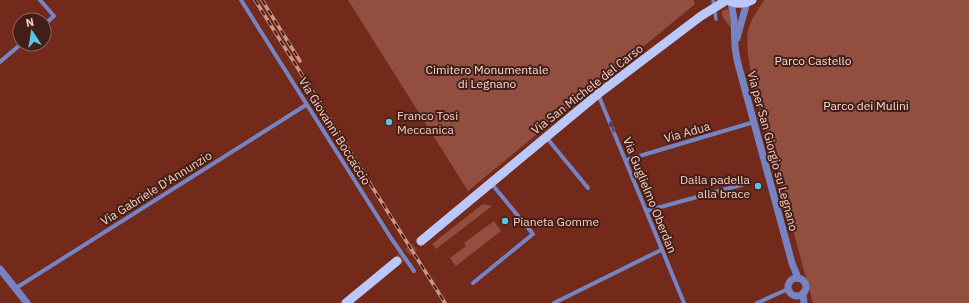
<svg xmlns="http://www.w3.org/2000/svg" width="969" height="303" font-family="'IBM Plex Sans',sans-serif">
	<style>
		.green { fill: #924e3f }
		.lines { fill: none; stroke-linecap: round; stroke-linejoin: round }
		.primary-tunnel { stroke: #874233; stroke-width: 9; stroke-dasharray: 9 4.5; stroke-linecap: butt }
		.pedestrian { stroke: #7684c3; stroke-width: 3.5 }
		.minor { stroke: #7684c3; stroke-width: 4 }
		.tertiary { stroke: #7684c3; stroke-width: 7 }
		.primary { stroke: #bbc8fb; stroke-width: 9 }
		.rail-casing { stroke: #cc9588; stroke-width: 3.5 }
		.rail { stroke: #422019; stroke-width: 2; stroke-dasharray: 6; stroke-linecap: butt }
		.oneway { fill: #523e4c }
		.poi-dot { fill: #56c9e1; stroke: #422019; stroke-width: 1.5 }
		.labels { text-anchor: middle; dominant-baseline: central; stroke-width: 4; stroke-linejoin: round; paint-order: stroke }
		.park-label { font-size: 12px; fill: #fbdbd3; stroke: #422019 }
		.street-label { font-size: 12px; fill: #fbcdc2; stroke: #422019 }
		.poi-label { font-size: 12px; fill: #fbcdc2; stroke: #422019; text-anchor: start }
	</style>
	<rect width="100%" height="100%" fill="#732a1a"/>
	<!-- green -->
	<g class="green">
		<path d="M348,0h345l2,4 -227,187z"/>
		<path d="M764,0h205v303h-156l-59,-214c-3,-17 -10,-46 -5,-62 3,-10 10,-18 15,-27z"/>
		<path d="M728,9l2,7 1,12 -9,-12v-5z"/>
		<path d="M483,204l9,2 -56,43 -4,-5z"/>
		<path d="M494,221l7,10 -45,35 -6,-8 16,-12 -2,-3z"/>
	</g>
	<g class="lines">
		<!-- primary-tunnel -->
		<path class="primary-tunnel" d="M397,261l24,-20"/>
		<!-- pedestrian -->
		<path class="pedestrian" d="M713,0l3,19"/>
		<!-- minor -->
		<g class="minor">
			<path d="M40,0l14,16 -10,9"/>
			<path d="M241,0l150,238 23,33"/>
			<path d="M0,62l21,-18"/>
			<path d="M598,94l86,209"/>
			<path d="M546,137l42,51"/>
			<path d="M626,160l128,-38"/>
			<path d="M646,211l102,-28"/>
			<path d="M473,283l60,-49 -42,-51"/>
			<path d="M16,288l290,-183"/>
			<path d="M554,303l107,-53"/>
			<path d="M757,303l31,-14"/>
		</g>
		<!-- tertiary -->
		<g class="tertiary">
			<path d="M731,2l3,17 1,28 2,13 55,203 6,15"/>
			<path d="M737,38l10,-36"/>
			<path d="M0,269l27,34"/>
			<circle cx="797" cy="287" r="9"/>
			<path d="M803,293l1,10"/>
		</g>
		<!-- primary -->
		<g class="primary">
			<path d="M728,0c8,5 16,4 24,0"/>
			<path d="M421,241l177,-147 103,-78 26,-16"/>
			<path d="M346,303l51,-42"/>
		</g>
		<!-- rail casing -->
		<g class="rail-casing">
			<g id="rail">
				<path d="M255,0l190,303"/>
				<path d="M262,0l38,61"/>
			</g>
		</g>
		<!-- rail -->
		<use href="#rail" class="rail"/>
	</g>
	<!-- one-way arrows -->
	<defs><path id="oneway-solid" d="M-6-.8H1V-3.2L6.5 0L1 3.2V.8H-6Z"/></defs>
	<use class="oneway" href="#oneway-solid" transform="translate(612 127) rotate(-113)"/>
	<!-- markers -->
	<g class="poi-dot">
		<circle cx="389" cy="122" r="4"/>
		<circle cx="758" cy="186" r="4"/>
		<circle cx="505" cy="221" r="4"/>
	</g>
	<g class="labels">
		<!-- park labels -->
		<g class="park-label">
			<text x="813" y="60">Parco Castello</text>
			<text x="487" y="69">Cimitero Monumentale<tspan x="487" dy="14">di Legnano</tspan></text>
			<text x="866" y="105">Parco dei Mulini</text>
		</g>
		<!-- street labels -->
		<g class="street-label">
			<text transform="translate(587 89) rotate(-38)">Via San Michele del Carso</text>
			<text transform="translate(335 131) rotate(58)">Via Giovanni Boccaccio</text>
			<text transform="translate(687 132) rotate(-16)">Via Adua</text>
			<text transform="translate(773 151) rotate(75)">Via per San Giorgio su Legnano</text>
			<text transform="translate(156 188) rotate(-32)">Via Gabriele D'Annunzio</text>
			<text transform="translate(650 195) rotate(68)">Via Guglielmo Oberdan</text>
		</g>
		<!-- poi labels -->
		<g class="poi-label">
			<text x="397" y="115">Franco Tosi<tspan x="397" dy="14">Meccanica</tspan></text>
			<text x="750" y="179" text-anchor="end">Dalla padella<tspan x="750" dy="14">alla brace</tspan></text>
			<text x="513" y="221">Pianeta Gomme</text>
		</g>
	</g>
	<!-- north arrow -->
	<g transform="translate(32 32) rotate(348)"><circle r="19" fill="#422019" stroke="#8c655d"/>
	<path d="M0-3L7 15L0 10L-7 15Z" fill="#56c9e1"/>
	<text y="-6" font-size="11" font-weight="bold" text-anchor="middle" fill="#fbcdc2">N</text>
	</g>
</svg>
